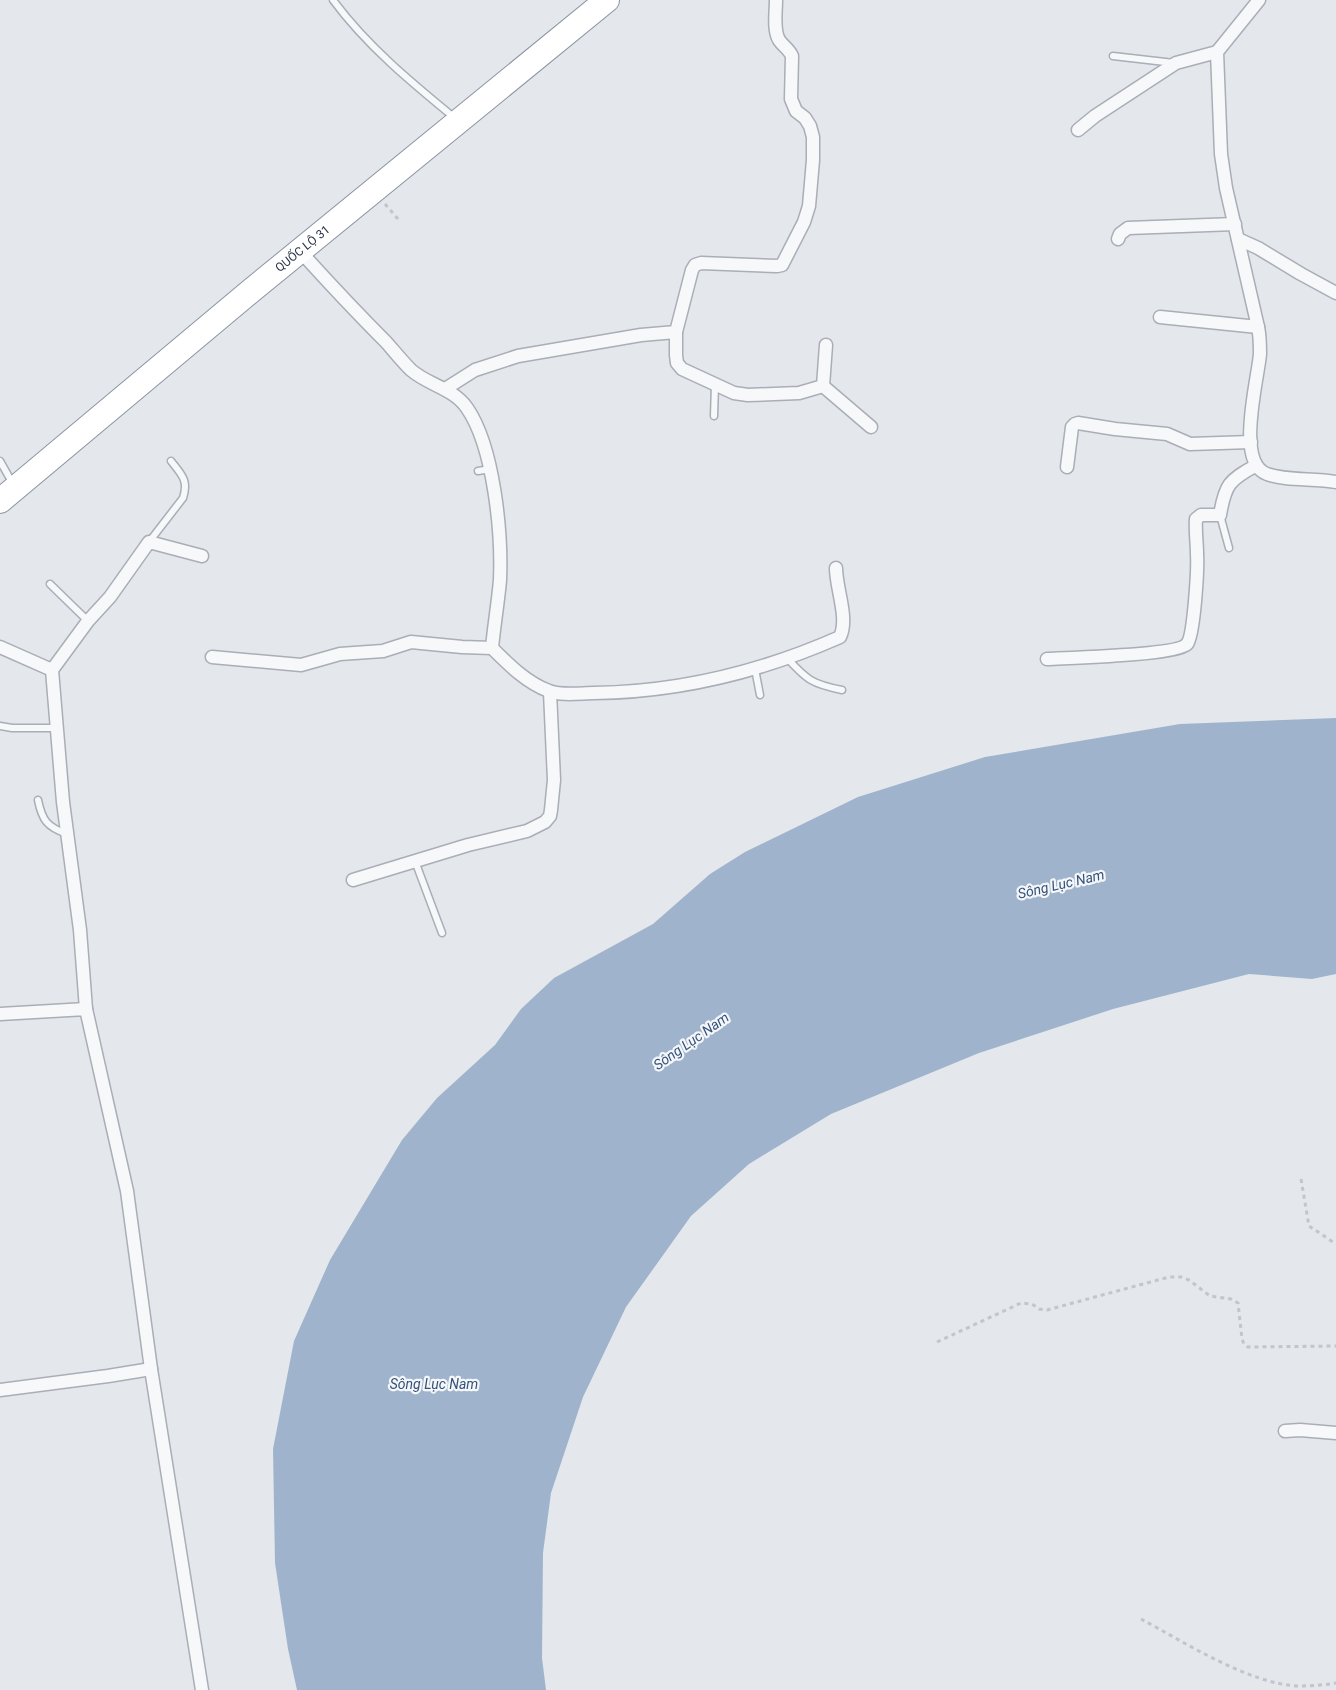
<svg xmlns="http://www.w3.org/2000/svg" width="1336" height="1690" font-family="Roboto,sans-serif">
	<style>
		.water { fill: #9fb4cc }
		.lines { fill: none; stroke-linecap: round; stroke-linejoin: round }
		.lane-casing { stroke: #a9aeb7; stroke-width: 9 }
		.street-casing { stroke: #a9aeb7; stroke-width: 15 }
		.highway-casing { stroke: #8b94a3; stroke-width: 26 }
		.path { stroke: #c2c5cb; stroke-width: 3; stroke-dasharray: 4 4; stroke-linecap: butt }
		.lane { stroke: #f7f8fa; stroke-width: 6 }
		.street { stroke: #f7f8fa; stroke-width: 12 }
		.highway { stroke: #fff; stroke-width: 24 }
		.labels { text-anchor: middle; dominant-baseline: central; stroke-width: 4.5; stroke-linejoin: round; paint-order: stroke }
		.street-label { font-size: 12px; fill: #2b3445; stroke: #f4f6f9 }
		.water-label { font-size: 14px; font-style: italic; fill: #34527a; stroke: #f4f6f9 }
	</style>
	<rect width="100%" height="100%" fill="#e4e7ec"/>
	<!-- water -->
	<path class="water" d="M1336,718v256l-24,5 -63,-5 -136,35 -134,44 -148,61 -82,50 -58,52 -65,91 -43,90 -32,96 -8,60 -1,105 4,32h-249l-9,-41 -13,-86 -2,-114 21,-108 36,-81 72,-120 35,-42 58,-53 26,-36 33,-31 99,-54 57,-50 35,-22 113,-55 127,-40 195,-33z"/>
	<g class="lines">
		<!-- lane casing -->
		<g class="lane-casing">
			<g id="lane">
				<path d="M333,0c34,46 79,83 123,119"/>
				<path d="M1113,56l61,7"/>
				<path d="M714,416l1,-31"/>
				<path d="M0,461l13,23"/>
				<path d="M478,471l13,-2"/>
				<path d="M1220,515l9,33"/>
				<path d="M149,542l34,-44c6,-18 -2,-24 -12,-37"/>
				<path d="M50,584l38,37"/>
				<path d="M787,658c20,22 25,26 55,32"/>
				<path d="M755,669l5,26"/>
				<path d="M0,726l12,2h45"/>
				<path d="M38,800c4,20 9,27 29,34"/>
				<path d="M415,861l27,72"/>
			</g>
		</g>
		<!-- street casing -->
		<g class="street-casing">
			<g id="street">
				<path d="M1259,0l-42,52 4,102 5,34 32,139c2,9 2,18 2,27 -2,25 -25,109 7,120 18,7 48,4 69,8"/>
				<path d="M1078,130l17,-14 81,-53 41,-11"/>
				<path d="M1118,239l2,-5 8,-6 107,-4"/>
				<path d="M1238,239l20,9 43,26 35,19"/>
				<path d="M300,251c28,31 56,61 86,91 8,9 16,19 25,28 17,15 42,18 56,38 27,39 35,125 33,172 -2,23 -6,46 -8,68 17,17 35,35 57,43 12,5 33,2 45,2 86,-1 169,-22 246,-56 9,-19 -4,-48 -4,-69"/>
				<path d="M1160,317l98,10"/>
				<path d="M676,332v23l1,8 5,6 52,24 14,2 51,-2 24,-7 3,-41"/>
				<path d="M823,386l48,41"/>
				<path d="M445,389l30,-19 43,-14 123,-21 35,-3 16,-62 3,-5 6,-2 76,3 5,-1 22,-43 5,-16 4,-46v-23l-3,-11 -5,-8 -9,-7 -5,-12 1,-43c-3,-7 -9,-10 -13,-16 -6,-10 -3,-28 -3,-40"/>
				<path d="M1067,467l5,-40 3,-3 3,-1 37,6 52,5 23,10 61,-2"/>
				<path d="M0,647l52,23 11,132 17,128 6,79"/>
				<path d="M212,657l89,8 39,-11 43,-3 28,-9 51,5 30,1"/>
				<path d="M1047,659c20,-1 131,-4 140,-15 7,-8 11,-76 10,-90 0,-12 -2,-23 -1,-35l5,-4h19c5,-30 9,-35 35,-49"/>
				<path d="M52,670l36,-49 22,-24 39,-55 53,14"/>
				<path d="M353,880l115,-35 59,-14 18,-9 5,-6 1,-6 3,-30 -4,-88"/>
				<path d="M0,1014l86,-5 41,182 24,178 51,321"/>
				<path d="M0,1390l108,-14 43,-7"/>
				<path d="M1285,1431l15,-1 36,3"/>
			</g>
		</g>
		<!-- highway casing -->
		<g class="highway-casing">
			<g id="highway">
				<path id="s1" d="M0,501l252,-211 355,-290"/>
			</g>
		</g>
		<!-- path -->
		<g class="path">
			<path d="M385,204l13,15"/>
			<path d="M1301,1179l8,47 27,18"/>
			<path d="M937,1342l84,-39 11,1 7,5 8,1 122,-33h12l8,3 21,16 21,3 7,4 4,36 2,5 4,3 88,-1"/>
			<path d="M1141,1619c43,23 108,65 157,67 13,0 26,-1 38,-3"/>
		</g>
		<!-- lane -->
		<use href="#lane" class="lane"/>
		<!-- street -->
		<use href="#street" class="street"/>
		<!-- highway -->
		<use href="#highway" class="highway"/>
	</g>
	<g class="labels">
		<!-- street labels -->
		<g class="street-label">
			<text stroke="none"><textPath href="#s1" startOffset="394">QUỐC LỘ 31</textPath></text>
		</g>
		<!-- water labels -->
		<g class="water-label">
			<text transform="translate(1061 884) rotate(-13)">Sông Lục Nam</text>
			<text transform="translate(691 1041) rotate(-35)">Sông Lục Nam</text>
			<text x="434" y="1384">Sông Lục Nam</text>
		</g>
	</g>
</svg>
